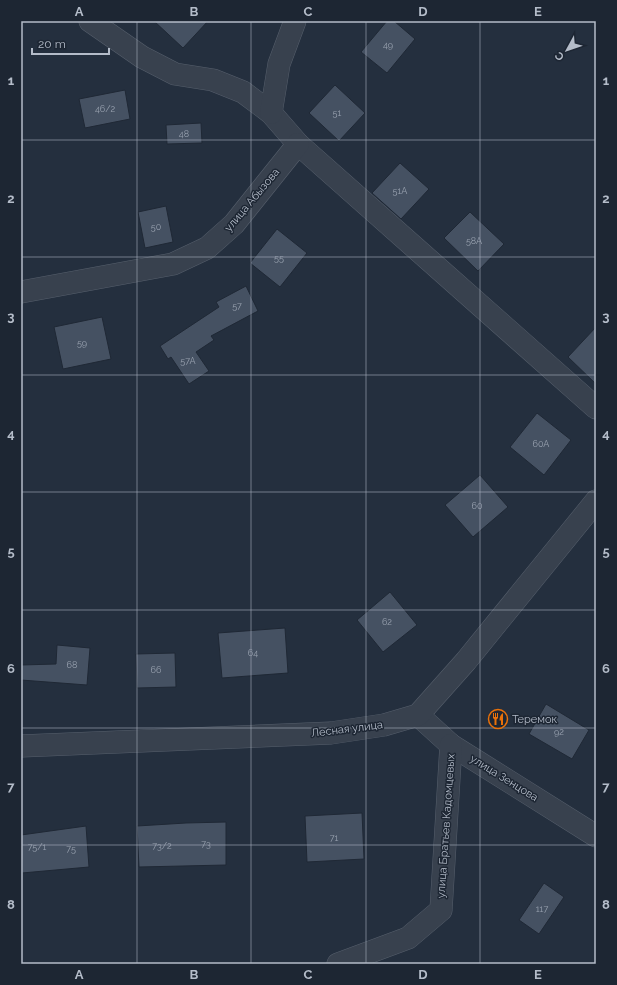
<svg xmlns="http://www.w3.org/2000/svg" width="617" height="985" font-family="Raleway,sans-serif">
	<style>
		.building { fill: #455162; stroke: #1f2835 }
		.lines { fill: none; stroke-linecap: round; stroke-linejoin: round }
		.street-casing { stroke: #565f6c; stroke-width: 23 }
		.street { stroke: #38414e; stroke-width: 22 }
		.grid { fill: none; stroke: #b4bcc9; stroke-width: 1; stroke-opacity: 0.55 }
		.labels { text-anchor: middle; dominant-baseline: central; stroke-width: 3; stroke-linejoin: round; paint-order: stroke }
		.number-label { font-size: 9px; fill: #98a1af }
		.street-label { font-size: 11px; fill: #b4bcc9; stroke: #1d2633 }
		.poi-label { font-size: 11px; fill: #b4bcc9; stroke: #1d2633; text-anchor: start }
		.neatline { fill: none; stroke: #b4bcc9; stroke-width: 1.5 }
		.grid-label { font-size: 13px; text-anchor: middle; font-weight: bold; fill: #b4bcc9 }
	</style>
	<rect width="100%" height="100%" fill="#242f3e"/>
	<!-- building -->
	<g class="building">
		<path d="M154,21h54l-25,27z"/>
		<path d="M387,21h7l21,18 -28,34 -26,-21z"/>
		<path d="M335,85l30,28 -26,28 -30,-28z"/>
		<path d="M125,90l5,29 -45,9 -6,-29z"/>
		<path d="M201,123l1,20 -35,1 -1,-19z"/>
		<path d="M400,163l29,26 -28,30 -29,-26z"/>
		<path d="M166,206l7,36 -28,6 -7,-36z"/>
		<path d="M470,212l34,32 -26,27 -34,-33z"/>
		<path d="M277,229l30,24 -27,34 -30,-24z"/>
		<path d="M246,286l12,25 -47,25 3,4 -18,12 13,19 -20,13 -18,-27 -3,2 -8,-13 59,-39 -3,-5z"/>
		<path d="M102,317l9,42 -48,10 -9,-42z"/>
		<path d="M596,327v57l-28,-27z"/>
		<path d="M537,413l34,27 -27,35 -34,-28z"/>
		<path d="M480,475l28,32 -35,30 -28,-32z"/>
		<path d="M390,592l27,33 -34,27 -26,-32z"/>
		<path d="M285,628l3,45 -66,5 -4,-45z"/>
		<path d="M57,645l33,3 -3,37 -66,-5v-15l35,-1z"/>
		<path d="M175,653l1,34 -39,1 -1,-34z"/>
		<path d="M546,704l43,26 -17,29 -43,-25z"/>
		<path d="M362,813l2,46 -57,3 -2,-46z"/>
		<path d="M226,822v43l-87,2 -2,-41 49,-3z"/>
		<path d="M86,826l3,41 -67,6 -1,-38z"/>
		<path d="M544,883l20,14 -25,37 -20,-14z"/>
	</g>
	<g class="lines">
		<!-- street casing -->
		<g class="street-casing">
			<g id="street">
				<path d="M90,21l52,36 33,17 38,6 30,12 28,21 27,31 298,264"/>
				<path d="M271,113l8,-49 16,-43"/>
				<path d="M21,292l152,-28 34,-16 27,-24 64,-80"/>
				<path d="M418,715l33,30 145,91"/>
				<path d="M21,746l310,-13 53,-8 34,-10 48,-54 130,-160"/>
				<path d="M338,964l70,-26 33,-28 10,-165"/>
			</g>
		</g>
		<!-- street -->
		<use href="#street" class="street"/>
	</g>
	<!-- grid -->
	<path class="grid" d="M137,21v943M251,21v943M366,21v943M480,21v943M21,140h575M21,257h575M21,375h575M21,492h575M21,610h575M21,728h575M21,845h575"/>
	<!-- icons -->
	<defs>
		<g id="restaurant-ring" transform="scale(1)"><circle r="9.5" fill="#1d2633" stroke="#e8710a" stroke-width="1.5"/><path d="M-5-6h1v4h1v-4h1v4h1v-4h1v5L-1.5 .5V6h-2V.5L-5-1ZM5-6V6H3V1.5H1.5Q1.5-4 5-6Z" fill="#e8710a"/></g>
	</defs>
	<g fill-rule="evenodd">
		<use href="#restaurant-ring" x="498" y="719"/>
	</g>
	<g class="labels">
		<!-- number labels -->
		<g class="number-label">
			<text x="388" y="45">49</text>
			<text x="105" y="109">46/2</text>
			<text x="337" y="113">51</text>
			<text x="184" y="134">48</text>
			<text x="400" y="191">51А</text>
			<text x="156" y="227">50</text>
			<text x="474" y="241">58А</text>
			<text x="279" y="258">55</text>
			<text x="237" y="306">57</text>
			<text x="82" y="343">59</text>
			<text x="188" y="361">57А</text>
			<text x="541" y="444">60А</text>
			<text x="477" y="506">60</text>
			<text x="387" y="622">62</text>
			<text x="253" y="653">64</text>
			<text x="72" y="665">68</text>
			<text x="156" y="670">66</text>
			<text x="559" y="732">92</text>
			<text x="334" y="838">71</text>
			<text x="206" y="844">73</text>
			<text x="162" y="846">73/2</text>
			<text x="37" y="847">75/1</text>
			<text x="71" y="849">75</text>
			<text x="542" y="909">117</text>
		</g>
		<!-- street labels -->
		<g class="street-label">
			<text transform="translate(252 200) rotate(-50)">улица Абызова</text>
			<text transform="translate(347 729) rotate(-7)">Лесная улица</text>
			<text transform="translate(504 778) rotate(32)">улица Зенцова</text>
			<text transform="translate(446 826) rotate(-86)">улица Братьев Кадомцевых</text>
		</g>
		<!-- poi labels -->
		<g class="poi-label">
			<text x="512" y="719">Теремок</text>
		</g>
	</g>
	<!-- border -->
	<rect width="617" height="985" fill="none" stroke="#1d2633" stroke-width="44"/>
	<!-- north arrow -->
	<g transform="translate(567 50) rotate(230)" stroke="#1d2633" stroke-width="3" paint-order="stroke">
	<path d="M0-3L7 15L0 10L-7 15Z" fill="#b4bcc9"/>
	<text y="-6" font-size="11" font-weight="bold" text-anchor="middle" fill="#b4bcc9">С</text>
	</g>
	<!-- scale -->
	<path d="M32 48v6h77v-6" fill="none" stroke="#b4bcc9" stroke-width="2"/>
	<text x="38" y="48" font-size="12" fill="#b4bcc9" stroke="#1d2633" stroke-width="3" paint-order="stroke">20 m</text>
	<rect x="22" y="22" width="573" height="941" class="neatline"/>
	<g class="grid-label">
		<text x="79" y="16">A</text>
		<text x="194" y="16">B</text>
		<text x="308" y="16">C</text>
		<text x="423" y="16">D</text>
		<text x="538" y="16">E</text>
		<text x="11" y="85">1</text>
		<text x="606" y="85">1</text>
		<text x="11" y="203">2</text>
		<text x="606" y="203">2</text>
		<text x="11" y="321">3</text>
		<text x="606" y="321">3</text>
		<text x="11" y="438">4</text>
		<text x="606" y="438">4</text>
		<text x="11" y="556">5</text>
		<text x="606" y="556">5</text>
		<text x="11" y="673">6</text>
		<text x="606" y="673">6</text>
		<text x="11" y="791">7</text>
		<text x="606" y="791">7</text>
		<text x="11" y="909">8</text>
		<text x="606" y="909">8</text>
		<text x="79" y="979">A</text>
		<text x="194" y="979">B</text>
		<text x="308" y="979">C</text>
		<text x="423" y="979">D</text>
		<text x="538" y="979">E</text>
	</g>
</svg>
